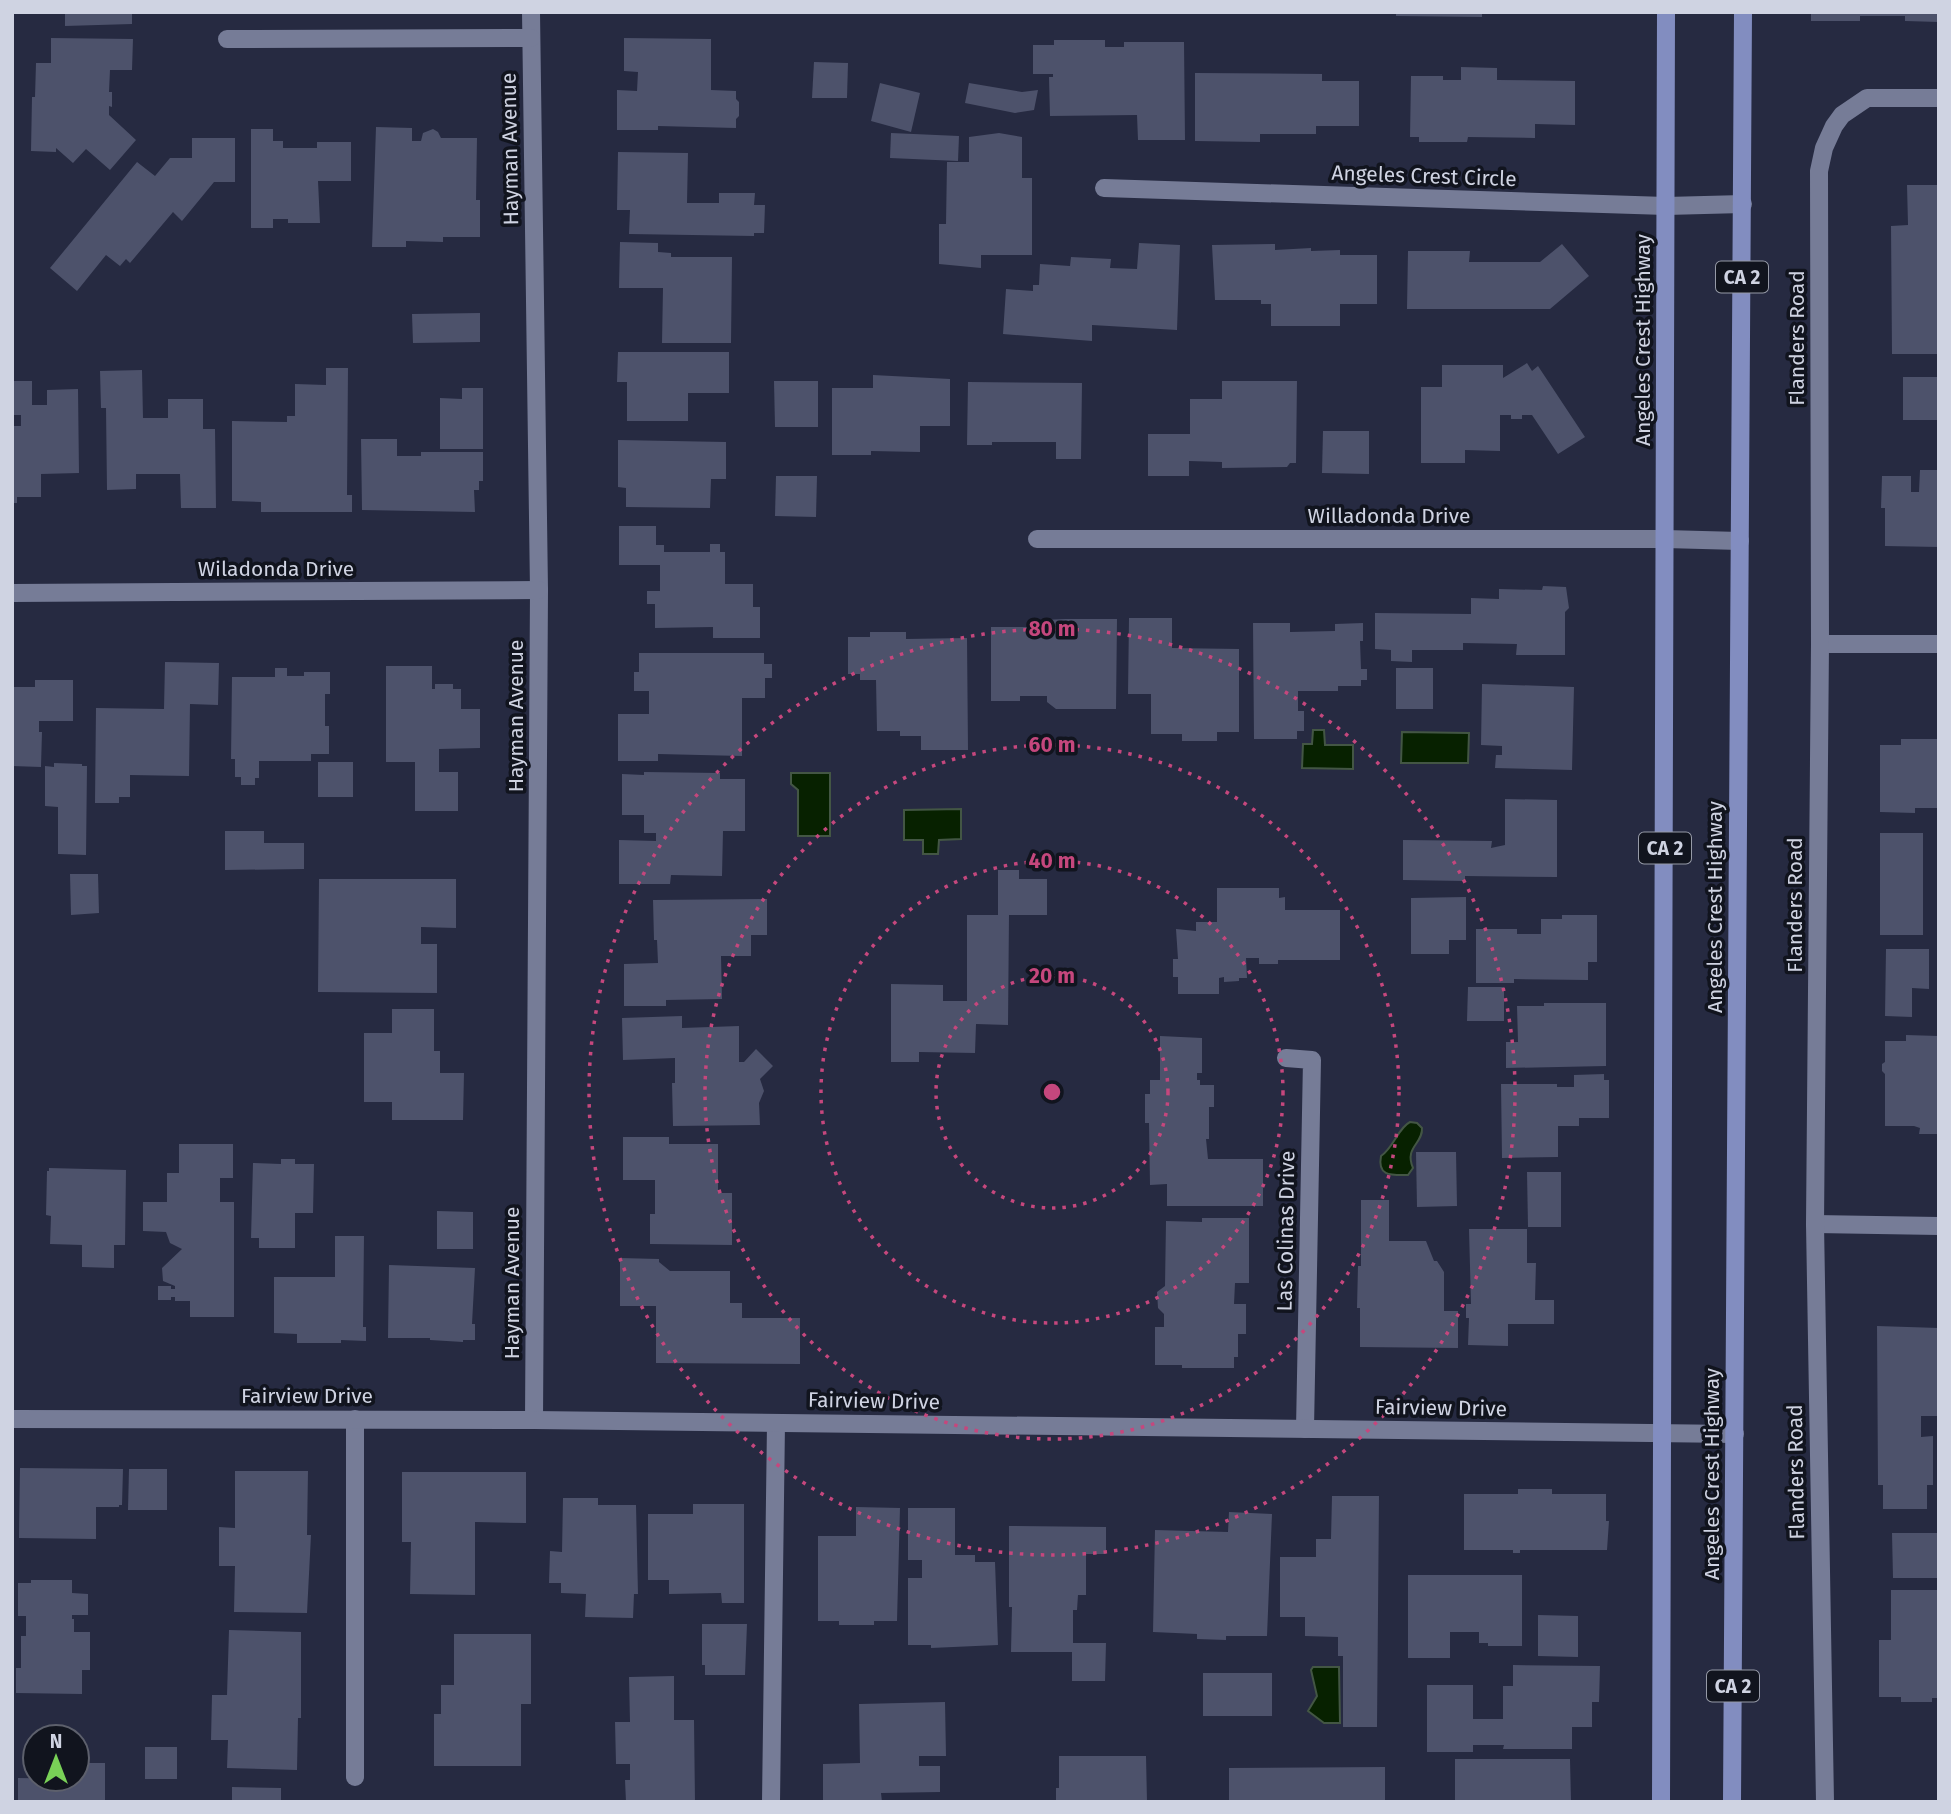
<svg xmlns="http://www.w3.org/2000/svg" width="1951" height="1814" font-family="'Fira Sans',sans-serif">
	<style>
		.water { fill: #072100; stroke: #435644; stroke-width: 2 }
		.building { fill: #4d526b }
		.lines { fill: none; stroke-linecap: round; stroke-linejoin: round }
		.service { stroke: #767c97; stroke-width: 18 }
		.minor { stroke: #767c97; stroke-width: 18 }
		.primary { stroke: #828dc0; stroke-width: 18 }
		.ring { fill: none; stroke: #c5477d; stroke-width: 3.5; stroke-dasharray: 3.5 7 }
		.labels { text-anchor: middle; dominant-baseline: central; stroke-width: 7; stroke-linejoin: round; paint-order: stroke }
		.shield { fill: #11141e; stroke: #969aa7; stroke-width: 2 }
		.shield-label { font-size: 19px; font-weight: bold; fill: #cfd3e2 }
		.street-label { font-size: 21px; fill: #cfd3e2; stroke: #11141e }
		.centre { fill: #c5477d; stroke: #11141e; stroke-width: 3.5 }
		.ring-label { font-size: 21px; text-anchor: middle; font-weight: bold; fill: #c5477d; stroke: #11141e; stroke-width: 7; stroke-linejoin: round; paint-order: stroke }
	</style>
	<rect width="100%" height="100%" fill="#262a41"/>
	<!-- water -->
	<g class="water">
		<path d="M1313,730h11l1,15h28v24l-51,-1 1,-24h9z"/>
		<path d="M1402,732l67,1 -1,30h-67z"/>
		<path d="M791,773h39v63h-32v-46l-7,-6z"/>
		<path d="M961,809v30l-22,1 -1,14h-15v-14h-19v-30z"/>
		<path d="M1410,1122l7,1 5,5c1,16 -18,19 -9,40l-5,7c-16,0 -31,2 -27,-19 13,-9 17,-28 29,-34z"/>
		<path d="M1313,1667h26l1,56h-16l-16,-12 9,-15 -6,-26z"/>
	</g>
	<!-- building -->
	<g class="building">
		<path d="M65,12h67v12l-67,2z"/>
		<path d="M1396,12h86v5l-86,-1z"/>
		<path d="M1811,12h128v10l-34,-1v-5h-45v5h-49z"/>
		<path d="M51,38l82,1 -1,31h-22l-1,22h3v15l-3,-1v9l27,25 -26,30 -24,-21 -13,14 -17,-15v4l-25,-1 1,-54h3l1,-34h15z"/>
		<path d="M624,38l87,1v51l25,1v8l3,3v14l-3,3v9l-78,-2v4h-41v-40l20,1 1,-19 -14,-1z"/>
		<path d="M1054,40h51v7h19v-5h60l1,98h-47l-1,-25 -87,1 -1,-39h4v-3h-20v-29h21z"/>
		<path d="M814,62l34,1 -1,35h-35z"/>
		<path d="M1461,67l36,1v12l78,1v44l-40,-1v14l-67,-1 -1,5h-48v-5h-9l1,-61h32v4h18z"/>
		<path d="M1195,73l127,1v7h37v45h-43v8h-56v8l-65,-1z"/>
		<path d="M880,83l40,10 -9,39 -40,-11z"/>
		<path d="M969,83l53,9 16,-2 -4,20 -19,3 -50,-10z"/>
		<path d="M376,127l36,1v13h9l2,-8 10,-4 5,3 3,6h36l-1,62h4v37h-37v5l-37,-1v6h-34z"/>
		<path d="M251,129h22v12h10v7h34v-6h34v39h-33l2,42h-32v-4h-15v9h-22z"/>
		<path d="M891,133l68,3 -1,25 -68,-3z"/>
		<path d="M999,133l23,4v41h10v77h-51v13l-42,-4v-40h7l1,-62h22v-25z"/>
		<path d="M192,138h43v44h-21l-32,39 -9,-9 -43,51 -4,-4 -6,7 -14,-11 -29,36 -27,-23 87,-106 18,14 15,-18h22z"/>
		<path d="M618,152l70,1 -1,50h32v-10h36l-1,12h11l-1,28h-10v3l-125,-2 1,-24h-13z"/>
		<path d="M1907,185h32v169h-47l-1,-128 17,-1z"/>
		<path d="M620,242l38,1v9l13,1v4h61l-1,86h-69l1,-55h-44z"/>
		<path d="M1139,243l41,2 -3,85 -85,-5v16l-89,-7 3,-45 27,2v-6h6l1,-21 30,2 1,-9 40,2 -1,9 27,1z"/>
		<path d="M1275,244v6l36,-2v3l29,-1v5h37v49h-37v22h-69v-22h-10v-4h-46l-3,-55z"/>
		<path d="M1562,244l27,32 -39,33h-143l1,-58h62l-1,11h71z"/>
		<path d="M480,313v29l-67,1 -1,-29z"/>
		<path d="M618,352h111v41h-41v28h-61v-39h-10z"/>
		<path d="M1527,363l5,8 6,-5 47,71 -27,17 -26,-39h-10v4h-11v-4h-11v36l-35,-1v13h-44v-76h21v-22h61v13z"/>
		<path d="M326,368h22l-1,127h5v17h-91v-10l-29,-1v-80l55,1v-6h8v-32l31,1z"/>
		<path d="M142,370l1,48h25v-19h35v30h12l1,79h-35l-1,-34h-44v15l-29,1 -1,-82h-5l-1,-37z"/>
		<path d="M873,375l77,4v47h-30v26l-49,-1v4h-39v-67h41z"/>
		<rect x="1903" y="377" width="36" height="43"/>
		<path d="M12,381h20v24h15v-15l31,-1 1,84 -38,1v23h-24v6h-5v-77h9v-11h-9z"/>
		<path d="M774,381h44v46h-43z"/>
		<path d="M1222,381h75l-1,82h-6l-3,4 -65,1v-6l-33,-1v15h-41v-42h42v-35h32z"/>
		<path d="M968,382l114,1 -1,76h-25v-17h-64v3h-25z"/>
		<path d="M462,388h21v61h-43v-51l22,1z"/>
		<path d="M1323,431h46v43l-47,-1z"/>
		<path d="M361,439h36v17h24v-4h62v29h-4v9h-5l1,22 -113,-2z"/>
		<path d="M618,440l108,2v37h-15l-1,29 -84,-1v-19l-8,-1z"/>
		<path d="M1920,470h19v77l-54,-1v-38h-4l1,-32h29v16h8z"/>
		<path d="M776,476h41l-1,41 -41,-1z"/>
		<path d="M619,526h37v19h8v7h46v-8h10v8h5v32h28v23h7v31h-47v-11l-58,1v-24h-8v-13h13v-26h-41z"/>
		<path d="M1543,586l23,1 3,21 -4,4v43h-49l1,-11 -54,-1v7h-51v12l-21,-1v-11l-16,-1v-36l96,1v-16l28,1v-10l43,1z"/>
		<path d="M1129,618h43v30l67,1v83h-22v9h-35v-7h-31v-40h-23z"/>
		<path d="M1065,619h52l-1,90h-60l-9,-7v-6h-27v5h-29v-74h52v-7z"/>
		<path d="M1253,623h37v9l45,-1v-7l28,-1v18h-3l1,28h6v11h-6v6h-23v5h-40v20h6v20h-7v8h-43z"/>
		<path d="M870,632h36v7l61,-1 1,112h-47v-14h-21v-5h-23l-1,-51h-16v-6h-12v-37h22z"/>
		<path d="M639,653h125v11h8v14h-7v20h-23v58l-84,-2v7h-40v-47h31v-23h-15v-19h5z"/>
		<path d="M165,662l54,1 -1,42 -28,-1 -1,72 -59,-1v22h-11v6h-24l1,-95 68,1z"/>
		<path d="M386,666h46v23h3v-5h18v5h8v20h19v39l-41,1v23h19v39h-43v-49h-29z"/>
		<path d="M275,668h12v8h17v-4h26v22h-5v32h4v28h-18v7h-52v17h-4v7h-14v-8h-6v-18h-4l1,-82h43z"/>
		<rect x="1396" y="668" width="37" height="41"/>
		<path d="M35,680h38v41h-34v11h3l-1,35 -29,-1v-79h23z"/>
		<path d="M1482,684l92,3 -2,83 -77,-2 1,-13h6v-9l-21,-1z"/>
		<path d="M1901,739h38v69h-24v5l-35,-1v-67h21z"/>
		<rect x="318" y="762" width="35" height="35"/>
		<path d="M54,763l28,1v2h5l-1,89 -28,-1v-47l-13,-1v-40l9,1z"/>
		<path d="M644,772l76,1v6h25v52h-22l-1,45 -51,-1 -1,9h-51v-44l37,1v-8h-12v-18h-22v-41l22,1z"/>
		<path d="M1505,799l52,1v77l-92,-1v5l-62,-1v-40l89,1 -1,7 14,-3z"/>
		<path d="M225,831h39v12h40v26l-79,1z"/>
		<rect x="1880" y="833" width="43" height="102"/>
		<path d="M998,870h21v9h28v36h-38l-1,110 -32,-1 -1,29 -56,-1v10h-28v-78l52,1v16h24v-86h31z"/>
		<path d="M70,874h28l1,39 -28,2z"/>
		<path d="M319,879h137v49l-35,-1v17h16v49l-119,-1z"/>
		<path d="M1217,888h62v10l6,-1v13h55v50h-62v4h-19v-6h-13l1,20h-8v3l-15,1v-5l-5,1v16h-41v-17h-5v-18h5l-2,-30 20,2v-9h21z"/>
		<path d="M1466,897v43h-17v14h-38v-56z"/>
		<path d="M767,899v36h-16v21h-30l1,43 -56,1v6h-42v-42l34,-1 -1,-23h-3l-1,-40z"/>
		<path d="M1562,915h35v47h-9v18l-74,-1v4h-38v-54h41v5h24v-15h21z"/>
		<path d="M1886,949h43v40l-17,-1v29l-27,-1z"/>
		<path d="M1468,987h36v34h-37z"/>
		<path d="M1544,1003h62v63l-100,2v-26h12l-1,-36h27z"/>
		<path d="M392,1009h42v42h6v22h24l-1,47h-71v-18h-28v-69h28z"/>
		<path d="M682,1016v12l57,-2v36h5l12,-13 17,17 -13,13 4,12 -5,12 1,22 -87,1 -1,-43h3v-25l-52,2 -1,-42z"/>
		<path d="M1906,1035l33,1v98h-20l1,-6 -6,-2h-29v-52l-3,-3v-7l3,-2v-21h21z"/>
		<path d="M1160,1036l42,2v35h-5v7h3v5h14v22h-5v32h-3l2,20h55v47h-96v-22l-17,1 -1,-62h-4v-29h5v-14h10z"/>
		<path d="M1604,1074v6h5v38h-30v8h-21v31l-56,1 -1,-74h56v3h17v-12z"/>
		<path d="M623,1137h46v7h49v49h14v52l-82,-1v-30h5v-34h-32z"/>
		<path d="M179,1144h54v34h-13v24h14v115h-44v-16h-15v-4h-4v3h-13v-14h13v3h4v-3l-12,-5 -1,-13 20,-19 -12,-6 -4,-11 -23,-1v-29h24v-29h12z"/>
		<path d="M1416,1152h40l1,54 -40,1z"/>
		<path d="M281,1159h14v5h19l-1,49h-18v35h-36v-10h-8l2,-75 28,1z"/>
		<path d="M49,1168l77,2 -1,75h-11v23l-32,-1v-22l-32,-1 1,-28 -5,-1 1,-44h2z"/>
		<path d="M1527,1172h34v55h-33z"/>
		<path d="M1361,1200h28v41h37l8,20h3l7,11v39h14v37l-98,-1v-39h-3l1,-42h3z"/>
		<path d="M437,1211l36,1v37h-36z"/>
		<path d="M1202,1218h47v65h-14l-1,21h12v30h-8v23h-4v11h-52v-3h-27v-38h9v-13l-6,-6 -1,-16 8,-6 1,-65 36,1z"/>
		<path d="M1469,1229h58v34h9l-1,37h19v24h-46v22l-40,-1 1,-27h-3v-14h5z"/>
		<path d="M335,1236h29l-1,91h3v14l-25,-1v3h-44v-9l-23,-1v-56h61z"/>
		<path d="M620,1258l39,1v3l11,9h60v32h12v15h58v46l-144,-1v-57h-36z"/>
		<path d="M389,1265l86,3 -3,56h3v16h-12v2l-33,-2v-2h-42z"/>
		<path d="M1877,1326l62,2v88h-18v21l12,-1v49h-6v24h-44v-24h-5z"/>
		<path d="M20,1468l103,1 -1,36h-3v2h-23v32l-77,-1z"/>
		<path d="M129,1469h38v41h-39z"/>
		<path d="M235,1471h73l-1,64h4l-4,78 -73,-1 1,-46h-16v-39l16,1z"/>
		<path d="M402,1472h124v51l-51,-1v73l-65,-1 1,-52h-9z"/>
		<path d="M1518,1489h34v5h54v27h3l-2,29h-87v3h-7v-3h-49v-56h54z"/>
		<path d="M1332,1496h47l-2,231h-34v-71h-5v-19l-33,-1v-19h-25v-60h36v-18h15z"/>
		<path d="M563,1498h35v7h38l2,89h-4l-1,24 -48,-1 1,-23 -25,-1v-10h-12l1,-32 12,1z"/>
		<path d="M693,1504h51v99h-22l-1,-10 -52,1v-14h-21v-66h45z"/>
		<path d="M856,1507l44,1 -3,113h-23v4h-35v-4h-21v-85h38z"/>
		<path d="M908,1508h47v47h20v7h20l3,83 -67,3v-3h-23v-67h14v-18h-14z"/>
		<path d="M1229,1512l43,2 -5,122h-41v4l-29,-1v-5l-44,-2 2,-102 73,2z"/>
		<path d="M1009,1526l97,1v27h-20v41h-8l-1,15h-4v33h33l-1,38h-33v-29h-61l1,-45h-3z"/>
		<path d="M1892,1533h47v45h-46z"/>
		<path d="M1408,1575h114v71h-34v-3h-9v-11h-29v26h-42z"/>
		<path d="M31,1580h41v13l16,1v21h-16v4h2v13h16v38h-8v24l-66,-1v-25h5v-32h5v-20h-8v-33h13z"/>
		<path d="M1891,1590h48v108h-7v4h-31v-5h-22v-57h12z"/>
		<path d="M1538,1615l40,1v41l-40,-1z"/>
		<path d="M702,1624h45l-2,51h-40v-10h-3z"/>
		<path d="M229,1630l72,2v86h-3l-1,52 -70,-2 1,-28h-17l1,-45h15z"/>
		<path d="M454,1634h77v70h-10v62h-87v-52h7v-29h13z"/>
		<path d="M1513,1665l87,1 -1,36h-7v25h-20v22h-69l1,-4h-31v7h-46v-67h46v34h30v-33h10z"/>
		<rect x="1203" y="1673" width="69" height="43"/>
		<path d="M674,1676v44h20l1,82h-69l-1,-22h5v-16h-14l-1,-42h15l-1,-45z"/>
		<path d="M945,1702l1,54h-27v10h21v26l-59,1 1,9h-59v-38l37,-1 -1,-59z"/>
		<rect x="145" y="1747" width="32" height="32"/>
		<path d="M1059,1756h87l1,46h-91v-14h3z"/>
		<path d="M1455,1759h115l1,43h-116z"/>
		<path d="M77,1763h28v39h-87v-24l59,1z"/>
		<path d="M1385,1767v35h-156v-34z"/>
		<path d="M232,1787l49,1v14h-49z"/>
	</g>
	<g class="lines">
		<!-- service -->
		<g class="service">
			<path d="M355,1777v-358"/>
			<path d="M771,1802l5,-379"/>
		</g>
		<!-- minor -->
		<g class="minor">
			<path d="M531,12l8,578 -5,830"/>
			<path d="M227,39l304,-1"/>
			<path d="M1104,188l562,18 77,-2"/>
			<path d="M1037,539h628l75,2"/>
			<path d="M12,593l527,-3"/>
			<path d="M1820,644h119"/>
			<path d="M1286,1058l26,2 -7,369"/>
			<path d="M1815,1224l124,2"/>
			<path d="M12,1419l522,1 1201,14"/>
			<path d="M1825,1802l-10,-578 5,-580 -1,-473 5,-23 10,-22 8,-11 25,-17h72"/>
		</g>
		<!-- primary -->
		<g class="primary">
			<path d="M1661,1802l5,-1790"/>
			<path d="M1732,1802l11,-1790"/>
		</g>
	</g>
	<!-- distance rings -->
	<g class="ring">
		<circle cx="1052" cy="1092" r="116"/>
		<circle cx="1052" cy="1092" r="231"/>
		<circle cx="1052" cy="1092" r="347"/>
		<circle cx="1052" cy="1092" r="463"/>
	</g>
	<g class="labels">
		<!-- shield labels -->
		<g class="shield">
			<rect x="1716" y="261.5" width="52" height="31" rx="5"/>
			<rect x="1639" y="832.5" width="52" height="31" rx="5"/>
			<rect x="1707" y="1670.5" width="52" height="31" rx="5"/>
		</g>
		<g class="shield-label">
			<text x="1742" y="277">CA 2</text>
			<text x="1665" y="848">CA 2</text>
			<text x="1733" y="1686">CA 2</text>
		</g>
		<!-- street labels -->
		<g class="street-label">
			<text transform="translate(510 149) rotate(-91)">Hayman Avenue</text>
			<text transform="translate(1424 176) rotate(2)">Angeles Crest Circle</text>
			<text transform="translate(1797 338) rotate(-90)">Flanders Road</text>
			<text transform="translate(1643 340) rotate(-90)">Angeles Crest Highway</text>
			<text x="1389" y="516">Willadonda Drive</text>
			<text x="276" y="569">Wiladonda Drive</text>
			<text transform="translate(516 716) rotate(-90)">Hayman Avenue</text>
			<text transform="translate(1795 905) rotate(-90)">Flanders Road</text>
			<text transform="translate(1715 907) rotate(-90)">Angeles Crest Highway</text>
			<text transform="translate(1286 1231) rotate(-89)">Las Colinas Drive</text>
			<text transform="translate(512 1283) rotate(-90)">Hayman Avenue</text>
			<text x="307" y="1396">Fairview Drive</text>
			<text transform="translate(874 1401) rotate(1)">Fairview Drive</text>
			<text transform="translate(1441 1408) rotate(1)">Fairview Drive</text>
			<text transform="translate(1796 1472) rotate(-91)">Flanders Road</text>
			<text transform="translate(1712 1474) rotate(-90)">Angeles Crest Highway</text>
		</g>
	</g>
	<circle cx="1052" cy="1092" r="10" class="centre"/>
	<g class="ring-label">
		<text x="1052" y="636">80 m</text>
		<text x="1052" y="752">60 m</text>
		<text x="1052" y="868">40 m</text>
		<text x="1052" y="983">20 m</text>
	</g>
	<!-- border -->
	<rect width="1951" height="1814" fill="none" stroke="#cfd3e2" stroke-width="28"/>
	<!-- north arrow -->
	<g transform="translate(56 1758)"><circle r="33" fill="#11141e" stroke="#5d606c" stroke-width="2"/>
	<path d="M0-5L12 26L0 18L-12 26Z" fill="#79d157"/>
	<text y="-10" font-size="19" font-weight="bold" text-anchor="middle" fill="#cfd3e2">N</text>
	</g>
</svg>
